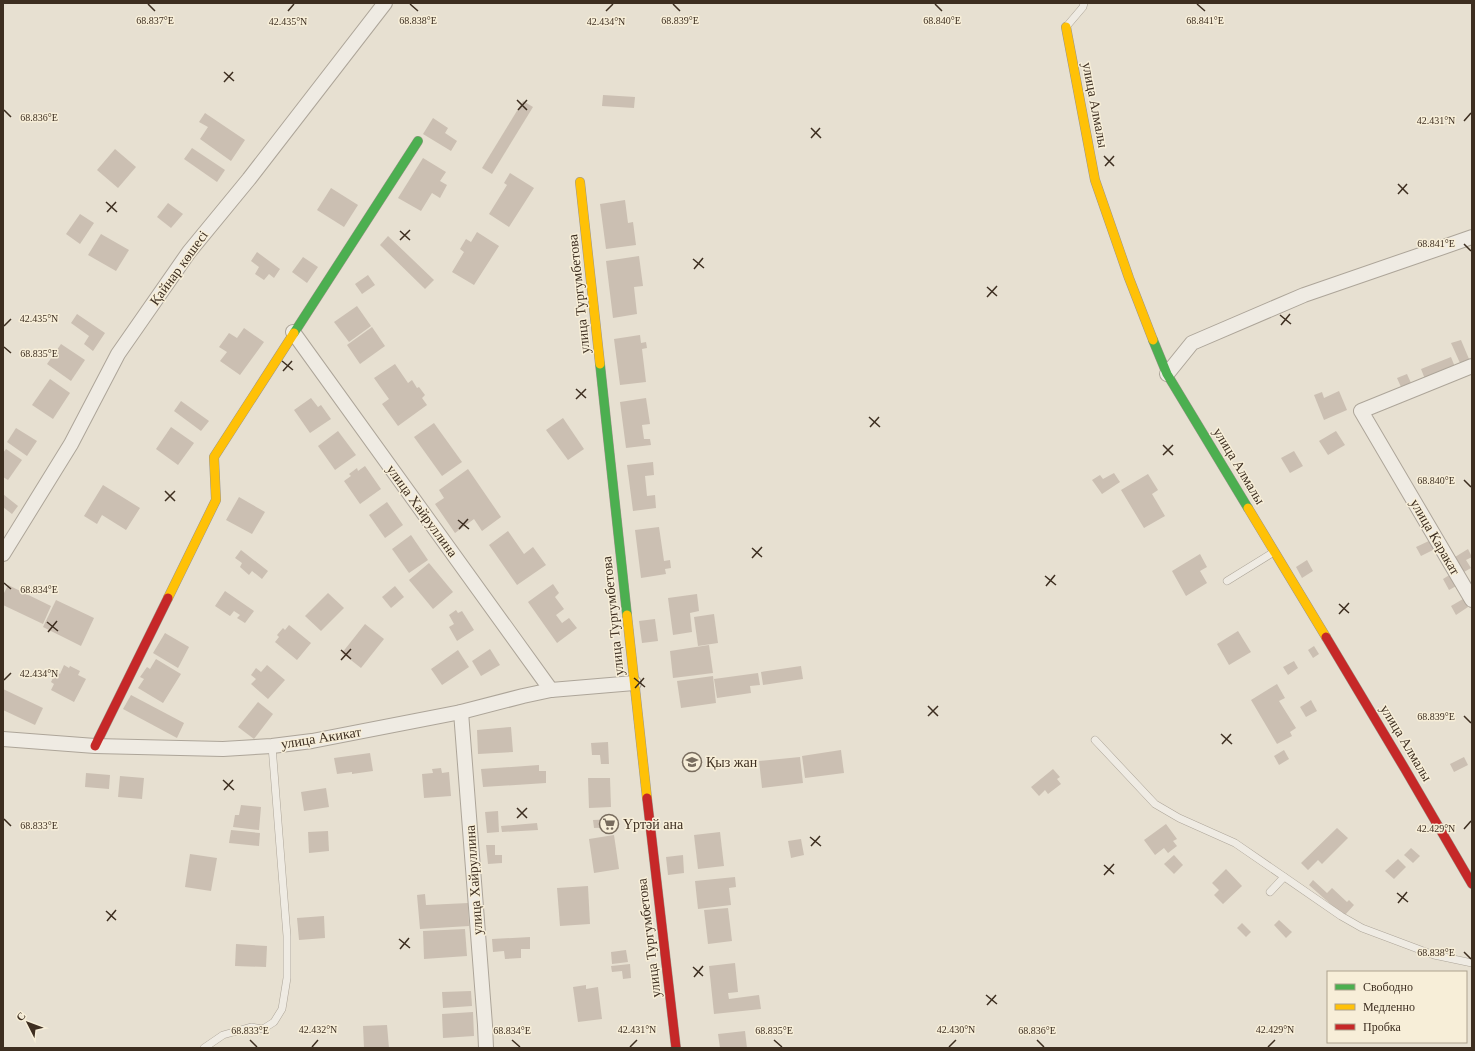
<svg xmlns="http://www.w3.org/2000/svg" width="1475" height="1051" font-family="'Times New Roman',serif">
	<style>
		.building { fill: #cbbfb2 }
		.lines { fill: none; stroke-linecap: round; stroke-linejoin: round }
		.lane-casing { stroke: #ada599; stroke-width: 8 }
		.street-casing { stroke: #ada599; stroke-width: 16 }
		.fast-casing { stroke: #9c958a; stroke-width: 10 }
		.slow-casing { stroke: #9c958a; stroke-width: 10 }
		.jam-casing { stroke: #9c958a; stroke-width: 10 }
		.lane { stroke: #efebe3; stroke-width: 7 }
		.street { stroke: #efebe3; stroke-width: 14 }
		.fast { stroke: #4caf50; stroke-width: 9 }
		.slow { stroke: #ffc107; stroke-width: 9 }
		.jam { stroke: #c62828; stroke-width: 9 }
		.ticks { fill: none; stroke: #3d2e20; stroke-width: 1.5 }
		.labels { text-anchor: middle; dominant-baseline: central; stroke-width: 3; stroke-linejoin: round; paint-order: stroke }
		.street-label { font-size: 14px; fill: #3d2e20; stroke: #f7eed8 }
		.poi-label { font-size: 14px; fill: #3d2e20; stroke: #f7eed8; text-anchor: start }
		.ticks-label { font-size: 10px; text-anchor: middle; fill: #3d2e20; stroke: #f7eed8; stroke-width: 3; stroke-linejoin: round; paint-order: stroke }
	</style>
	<rect width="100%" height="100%" fill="#e7e0d1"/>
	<!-- building -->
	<g class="building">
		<path d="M603,95l32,2 -1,11 -32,-2z"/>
		<path d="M523,101l10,6 -41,67 -10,-6z"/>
		<path d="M205,113l40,27 -14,21 -31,-22 8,-12 -9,-5z"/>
		<path d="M433,118l15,10 -3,5 12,8 -6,10 -28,-17z"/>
		<path d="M192,148l33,22 -8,12 -33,-23z"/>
		<path d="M115,149l21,18 -18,21 -21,-18z"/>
		<path d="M423,158l23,14 -6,9 7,4 -7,13 -8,-5 -11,18 -23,-13z"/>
		<path d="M510,173l24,15 -25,39 -20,-13 18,-29 -3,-2z"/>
		<path d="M331,188l27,17 -14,22 -27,-17z"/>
		<path d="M625,200l3,23 5,-1 3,23 -30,4 -6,-45z"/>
		<path d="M168,203l15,11 -12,14 -14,-11z"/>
		<path d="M80,214l14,9 -14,21 -14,-10z"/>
		<path d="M477,232l22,14 -25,39 -22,-13 12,-20 -4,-3 6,-10 5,3z"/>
		<path d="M101,234l28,16 -13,21 -28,-16z"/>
		<path d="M388,236l46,44 -9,9 -45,-44z"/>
		<path d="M257,252l23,17 -6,9 -5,-4 -5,6 -9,-6 4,-7 -8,-6z"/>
		<path d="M639,256l4,30 -9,1 3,27 -24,4 -7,-57z"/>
		<path d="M303,257l15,10 -11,16 -15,-11z"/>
		<path d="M368,275l7,10 -13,9 -7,-10z"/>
		<path d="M357,306l14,20 -22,16 -15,-20z"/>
		<path d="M77,314l28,19 -12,18 -9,-7 5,-8 -18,-13z"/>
		<path d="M372,327l13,19 -25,18 -13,-19z"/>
		<path d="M244,328l20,14 -24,33 -20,-14 7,-9 -8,-5 10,-14 8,5z"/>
		<path d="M640,335l1,8 5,-1 1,6 -5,1 4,33 -26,3 -6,-46z"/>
		<path d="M1461,340l8,19 -9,4 -9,-20z"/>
		<path d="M61,344l24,16 -14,21 -24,-17z"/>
		<path d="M1451,357l4,10 -30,12 -4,-10z"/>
		<path d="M395,364l13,19 4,-3 5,8 2,-1 6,8 -3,3 5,7 -29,21 -16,-22 7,-5 -15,-21z"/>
		<path d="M1407,374l4,9 -10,4 -4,-9z"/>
		<path d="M50,379l20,14 -17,26 -21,-14z"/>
		<path d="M1339,391l8,19 -23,10 -10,-25 8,-3 2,6z"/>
		<path d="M311,398l7,9 3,-2 10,14 -21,14 -16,-23z"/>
		<path d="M646,398l4,26 -8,1 2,14h6l1,6 -25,3 -6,-46z"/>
		<path d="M181,401l28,20 -8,10 -27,-20z"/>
		<path d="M563,418l21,31 -16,11 -22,-30z"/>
		<path d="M434,423l28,39 -20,14 -28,-39z"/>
		<path d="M171,427l23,16 -16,22 -22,-16z"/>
		<path d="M16,428l21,13 -10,15 -20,-14z"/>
		<path d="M338,431l18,24 -21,15 -17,-24z"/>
		<path d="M1336,431l9,14 -17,10 -9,-14z"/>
		<path d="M6,449l16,11 -14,20 -5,-3v-24z"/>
		<path d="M1294,451l9,15 -13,7 -9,-15z"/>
		<path d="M653,462l1,13 -9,1 2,20 8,-1 1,13 -23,3 -6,-46z"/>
		<path d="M365,466l16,23 -21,15 -16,-23 7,-5 -2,-2 8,-6 1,3z"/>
		<path d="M468,469l33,48 -19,14 -8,-12 -19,14 -20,-29 9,-6 -5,-8z"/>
		<path d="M1114,473l6,9 -18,12 -10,-14 8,-5 3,4z"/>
		<path d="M1148,474l10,16 -6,4 13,22 -21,12 -23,-38z"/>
		<path d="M103,485l37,23 -14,22 -24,-15 -5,9 -13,-8z"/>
		<path d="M3,494l15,12 -6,8 -9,-7z"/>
		<path d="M239,497l26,15 -13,22 -26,-14z"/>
		<path d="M387,502l16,23 -18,13 -16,-23z"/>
		<path d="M659,527l5,34 6,-1 1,8 -6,1 1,5 -25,4 -6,-48z"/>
		<path d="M508,531l16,23 9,-7 13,18 -29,20 -28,-40z"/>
		<path d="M411,535l17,25 -19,13 -17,-24z"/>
		<path d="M1431,540l4,9 -14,7 -5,-9z"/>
		<path d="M1468,549l4,8 -6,3 5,8 -7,4 -9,-15z"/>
		<path d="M241,550l27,21 -6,8 -10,-8 -3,4 -9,-8 2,-4 -7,-5z"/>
		<path d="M1200,554l7,13 -7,4 7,12 -21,13 -14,-25z"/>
		<path d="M1307,560l6,11 -11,7 -6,-11z"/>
		<path d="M429,563l24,29 -20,17 -24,-29z"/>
		<path d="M1451,574l7,11 -9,5 -6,-11z"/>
		<path d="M553,584l6,9 -4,4 9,12 -8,6 6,8 7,-5 8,10 -20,15 -29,-41z"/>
		<path d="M8,585l43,21 -8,18 -40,-19v-10z"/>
		<path d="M395,586l9,11 -13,11 -9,-11z"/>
		<path d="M225,591l29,20 -9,12 -8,-5 3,-3 -6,-4 -4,5 -15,-10z"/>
		<path d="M328,593l16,15 -23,23 -16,-15z"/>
		<path d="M697,594l2,17 -9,2 2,19 -19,3 -5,-37z"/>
		<path d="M1463,599l5,8 -12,8 -5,-9z"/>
		<path d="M56,600l38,18 -13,28 -38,-19z"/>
		<path d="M456,610l2,3 4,-2 12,19 -17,11 -8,-14 5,-3 -5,-9z"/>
		<path d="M714,614l4,29 -20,3 -4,-29z"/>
		<path d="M655,619l3,22 -16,2 -3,-22z"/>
		<path d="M365,624l19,15 -23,29 -19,-15z"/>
		<path d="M289,625l22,18 -14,17 -22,-18 4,-5 -2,-2 6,-7 2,2z"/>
		<path d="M1238,631l13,21 -22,13 -12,-21z"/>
		<path d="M165,633l24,14 -11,21 -25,-15z"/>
		<path d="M709,645l4,28 -40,5 -3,-27z"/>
		<path d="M1314,646l5,8 -6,4 -5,-8z"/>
		<path d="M490,649l10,16 -19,11 -9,-15z"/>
		<path d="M458,650l11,17 -27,18 -11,-16z"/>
		<path d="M156,659l25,15 -18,29 -25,-15 6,-9 -4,-2 7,-10 3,2z"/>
		<path d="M1294,661l4,7 -10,7 -5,-8z"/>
		<path d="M64,665l5,3 1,-2 10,5 -2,4 8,4 -12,23 -23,-12 3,-6 -3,-2 5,-10 4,2z"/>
		<path d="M267,665l18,15 -17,19 -17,-15 5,-5 -5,-4 5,-7 5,4z"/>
		<path d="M801,666l2,13 -40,6 -2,-13z"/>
		<path d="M758,673l2,12 -10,1 1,7 -34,5 -3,-19z"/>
		<path d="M713,676l3,27 -35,5 -4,-27z"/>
		<path d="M1277,684l8,14 -6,3 17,27 -6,4 2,4 -15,8 -26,-44z"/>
		<path d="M3,689l40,19 -8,17 -32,-15z"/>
		<path d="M131,695l53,28 -7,15 -54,-29z"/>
		<path d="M1311,700l6,11 -11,6 -6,-10z"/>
		<path d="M258,702l15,12 -19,25 -16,-12z"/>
		<path d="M511,727l2,25 -35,2 -1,-24z"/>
		<path d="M608,742l1,22h-8l-1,-9h-8l-1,-12z"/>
		<path d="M841,750l3,23 -39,5 -3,-22z"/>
		<path d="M1284,750l5,9 -10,6 -5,-9z"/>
		<path d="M370,753l3,18 -21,3v-2l-15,2 -3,-16z"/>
		<path d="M800,757l3,26 -41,5 -3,-27z"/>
		<path d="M1464,757l4,8 -14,7 -4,-8z"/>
		<path d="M539,765v6h7v12l-63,4 -2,-18z"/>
		<path d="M441,768l1,5 7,-1 2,24 -27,2 -2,-24 11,-1 -1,-4z"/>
		<path d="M1053,769l7,8 -3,2 4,5 -13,10 -3,-4 -6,6 -8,-9z"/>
		<path d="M86,773l24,2 -1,14 -24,-2z"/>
		<path d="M120,776l24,2 -2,21 -24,-2z"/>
		<path d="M588,778h22l1,29 -22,1z"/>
		<path d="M326,788l3,19 -25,4 -3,-19z"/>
		<path d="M241,805l20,2 -2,23 -26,-3 2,-12h4z"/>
		<path d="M498,811l1,21 -12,1 -2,-21z"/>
		<path d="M615,819l1,8 -22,1 -1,-8z"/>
		<path d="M537,823l1,7 -36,2 -1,-6z"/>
		<path d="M1166,824l11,15 -4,2 4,5 -9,7 -4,-5 -9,7 -11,-15z"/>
		<path d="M1337,828l11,10 -26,26 -4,-4 -10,10 -7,-7z"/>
		<path d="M231,830l29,3 -1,13 -30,-3z"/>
		<path d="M328,831l1,20 -20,2 -1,-21z"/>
		<path d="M720,832l4,34 -26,3 -4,-34z"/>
		<path d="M614,835l5,34 -25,4 -5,-34z"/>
		<path d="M801,839l3,16 -13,3 -3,-17z"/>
		<path d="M486,845h9v10h7v8l-14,1z"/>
		<path d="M1411,848l9,8 -7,7 -9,-8z"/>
		<path d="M190,854l27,4 -6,33 -26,-4z"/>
		<path d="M683,855l1,18 -16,2 -2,-18z"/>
		<path d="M1174,855l9,10 -9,9 -10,-10z"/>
		<path d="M1398,859l8,8 -12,12 -9,-8z"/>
		<path d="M1226,869l16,17 -19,18 -9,-9 5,-5 -7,-7z"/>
		<path d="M735,877l1,10 -7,1 2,17 -33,4 -3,-28z"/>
		<path d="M1313,880l14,13 5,-5 15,14 2,-2 5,5 -10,11 -35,-31z"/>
		<path d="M588,886l2,38 -30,2 -3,-38z"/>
		<path d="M425,894l1,11 42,-2 1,23 -49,3 -3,-34z"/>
		<path d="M728,908l4,33 -24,3 -4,-34z"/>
		<path d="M324,916l1,22 -26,2 -2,-22z"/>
		<path d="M1279,920l13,12 -6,6 -12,-13z"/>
		<path d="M1242,923l9,9 -5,5 -9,-9z"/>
		<path d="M465,929l2,27 -43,3 -1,-28z"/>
		<path d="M530,937v12h-9v9l-16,1 -1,-8 -11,1 -1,-13z"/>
		<path d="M236,944l31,2 -1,21 -31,-1z"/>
		<path d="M626,950l2,12 -16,2 -1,-12z"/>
		<path d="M735,963l3,29 -10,1 1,6 30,-4 2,14 -47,5 -5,-48z"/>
		<path d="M630,964l1,14 -8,1 -1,-8 -10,1 -1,-6z"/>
		<path d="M586,985v4l12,-2 4,32 -24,3 -5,-35z"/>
		<path d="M471,991l1,15 -29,2 -1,-16z"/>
		<path d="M473,1012l1,24 -31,2 -1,-24z"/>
		<path d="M387,1025l2,23h-25l-1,-22z"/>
		<path d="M745,1031l2,17h-27l-2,-14z"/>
	</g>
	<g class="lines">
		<!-- lane casing -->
		<g class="lane-casing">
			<g id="lane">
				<path d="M1066,27l17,-20 1,-4"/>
				<path d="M1227,581l47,-29"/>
				<path d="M1095,740l60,64 24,14 56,25 106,73 21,12 72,27 38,8"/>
				<path d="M1270,892l14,-15"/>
				<path d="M204,1048l19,-13 28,-8 12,2 11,-7 8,-13 5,-31v-42l-15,-190"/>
			</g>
		</g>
		<!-- street casing -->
		<g class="street-casing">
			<g id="street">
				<path d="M293,332l258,358"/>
				<path d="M1472,366l-111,45 111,189"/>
				<path d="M1167,374l25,-31 112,-48 122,-42 46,-16"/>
				<path d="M3,554l68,-110 47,-90 71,-102 60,-73 136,-176"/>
				<path d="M461,712l24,313 1,23"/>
				<path d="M3,739l92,7 128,3 49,-3 40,-5 149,-29 62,-16 28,-6 83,-7"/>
			</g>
		</g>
		<!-- fast casing -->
		<g class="fast-casing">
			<g id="fast">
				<path d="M294,333l124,-192"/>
				<path d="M1153,340l14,34 81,134"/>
				<path d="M600,364l27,251"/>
			</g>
		</g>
		<!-- slow casing -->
		<g class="slow-casing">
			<g id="slow">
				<path d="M1066,27l29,153 34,98 24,62"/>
				<path d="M580,182l20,182"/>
				<path d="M1248,508l78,129"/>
				<path d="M168,598l48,-98 -2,-43 80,-124"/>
				<path d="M627,615l20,183"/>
			</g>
		</g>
		<!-- jam casing -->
		<g class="jam-casing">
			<g id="jam">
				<path d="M1326,637l79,132 67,115"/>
				<path d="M95,746l73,-148"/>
				<path d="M647,798l29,250"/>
			</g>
		</g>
		<!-- lane -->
		<use href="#lane" class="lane"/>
		<!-- street -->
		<use href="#street" class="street"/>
		<!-- fast -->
		<use href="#fast" class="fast"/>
		<!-- slow -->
		<use href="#slow" class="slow"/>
		<!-- jam -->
		<use href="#jam" class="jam"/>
	</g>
	<!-- ticks -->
	<path class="ticks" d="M148,4l7,7M410,4l8,7M673,4l7,7M935,4l7,7M1197,4l8,7M288,11l6,-7M606,11l7,-7M224,72l10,9M224,82l9,-10M517,100l10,10M4,110l7,7M518,110l9,-10M1464,121l7,-8M811,128l10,10M811,138l9,-10M1104,156l10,10M1105,166l9,-10M1398,184l10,10M1398,194l9,-10M106,202l11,10M107,212l9,-10M400,231l10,9M400,240l10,-10M1464,244l7,7M693,259l11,9M694,269l9,-11M987,287l10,9M987,297l10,-11M1280,315l11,9M1281,325l9,-11M4,326l7,-7M4,347l7,6M282,361l11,9M283,371l9,-10M576,389l10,9M576,399l10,-10M869,417l11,10M870,427l9,-10M1163,445l10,10M1163,455l10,-10M1464,480l7,7M165,491l10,10M165,501l10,-10M458,520l11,9M459,529l9,-10M752,548l10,9M752,558l10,-11M1045,576l11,9M4,583l7,6M1046,586l9,-11M1339,604l10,9M1339,614l10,-11M47,622l11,9M48,632l9,-11M341,650l10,9M341,660l10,-11M634,678l11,9M4,680l7,-7M635,688l9,-10M928,706l10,10M928,716l10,-10M1464,716l7,7M1221,734l11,10M1222,744l9,-10M223,780l11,10M224,790l9,-10M517,808l10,10M517,818l10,-10M4,819l7,7M1464,829l7,-8M810,837l11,9M811,846l9,-10M1104,865l10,9M1104,875l10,-11M1397,893l11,9M1398,903l9,-11M106,911l10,9M107,921l9,-11M399,939l11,9M400,949l9,-11M1464,952l7,7M693,967l10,9M694,977l9,-11M986,995l11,9M987,1005l9,-10M250,1040l7,7M512,1040l8,7M774,1040l8,7M1037,1040l7,7M312,1047l6,-7M630,1047l7,-7M949,1047l7,-7M1268,1047l7,-7"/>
	<!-- icons -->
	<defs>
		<g id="school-ring" transform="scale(1)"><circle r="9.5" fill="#f7eed8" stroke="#786c5e" stroke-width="1.5"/><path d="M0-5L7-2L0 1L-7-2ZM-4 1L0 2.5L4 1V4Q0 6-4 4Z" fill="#786c5e"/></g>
		<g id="supermarket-ring" transform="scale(1)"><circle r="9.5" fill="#f7eed8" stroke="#786c5e" stroke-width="1.5"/><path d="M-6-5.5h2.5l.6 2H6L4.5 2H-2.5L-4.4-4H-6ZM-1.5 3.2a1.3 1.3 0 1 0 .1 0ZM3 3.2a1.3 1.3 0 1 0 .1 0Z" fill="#786c5e"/></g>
	</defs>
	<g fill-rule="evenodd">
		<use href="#school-ring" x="692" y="762"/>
		<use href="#supermarket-ring" x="609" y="824"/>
	</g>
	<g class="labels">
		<!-- street labels -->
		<g class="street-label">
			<text transform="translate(1095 105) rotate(79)">улица Алмалы</text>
			<text transform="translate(179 268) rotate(-54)">Қайнар көшесі</text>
			<text transform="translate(579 294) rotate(-96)">улица Тургумбетова</text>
			<text transform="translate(1239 466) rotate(59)">улица Алмалы</text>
			<text transform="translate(422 511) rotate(54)">улица Хайруллина</text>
			<text transform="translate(1435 537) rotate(60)">улица Каракат</text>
			<text transform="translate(613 616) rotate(-96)">улица Тургумбетова</text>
			<text transform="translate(321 738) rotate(-9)">улица Акикат</text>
			<text transform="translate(1406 743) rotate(59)">улица Алмалы</text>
			<text transform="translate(474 880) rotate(-94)">улица Хайруллина</text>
			<text transform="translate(649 938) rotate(-97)">улица Тургумбетова</text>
		</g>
		<!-- poi labels -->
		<g class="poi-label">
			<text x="706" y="762">Қыз жан</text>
			<text x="623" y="824">Үртәй ана</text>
		</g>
	</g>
	<g class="ticks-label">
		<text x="155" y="24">68.837°E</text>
		<text x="418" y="24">68.838°E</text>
		<text x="680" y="24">68.839°E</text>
		<text x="942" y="24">68.840°E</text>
		<text x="1205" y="24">68.841°E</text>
		<text x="288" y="25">42.435°N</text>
		<text x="606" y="25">42.434°N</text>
		<text x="39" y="121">68.836°E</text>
		<text x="1436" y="124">42.431°N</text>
		<text x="1436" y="247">68.841°E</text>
		<text x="39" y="322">42.435°N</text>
		<text x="39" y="357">68.835°E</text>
		<text x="1436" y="484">68.840°E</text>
		<text x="39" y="593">68.834°E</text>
		<text x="39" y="677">42.434°N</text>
		<text x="1436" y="720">68.839°E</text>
		<text x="39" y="829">68.833°E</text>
		<text x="1436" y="832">42.429°N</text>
		<text x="1436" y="956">68.838°E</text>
		<text x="318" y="1033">42.432°N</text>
		<text x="637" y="1033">42.431°N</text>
		<text x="956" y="1033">42.430°N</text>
		<text x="1275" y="1033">42.429°N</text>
		<text x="250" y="1034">68.833°E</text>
		<text x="512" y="1034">68.834°E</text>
		<text x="774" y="1034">68.835°E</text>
		<text x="1037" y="1034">68.836°E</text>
	</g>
	<!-- border -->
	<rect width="1475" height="1051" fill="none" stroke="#3d2e20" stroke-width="8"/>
	<!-- legend -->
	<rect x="1327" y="971" width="140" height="72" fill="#f7eed8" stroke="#ada18e"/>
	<rect x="1335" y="984" width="20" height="6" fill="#4caf50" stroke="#ada18e"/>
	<text x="1363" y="991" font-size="12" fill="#3d2e20">Свободно</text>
	<rect x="1335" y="1004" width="20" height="6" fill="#ffc107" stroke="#ada18e"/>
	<text x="1363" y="1011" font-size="12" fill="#3d2e20">Медленно</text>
	<rect x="1335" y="1024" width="20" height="6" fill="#c62828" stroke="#ada18e"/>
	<text x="1363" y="1031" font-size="12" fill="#3d2e20">Пробка</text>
	<!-- north arrow -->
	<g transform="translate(28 1023) rotate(312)" stroke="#f7eed8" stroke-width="3" paint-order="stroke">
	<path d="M0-3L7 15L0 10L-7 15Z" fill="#3d2e20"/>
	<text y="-6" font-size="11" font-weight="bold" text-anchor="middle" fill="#3d2e20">С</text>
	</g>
</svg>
